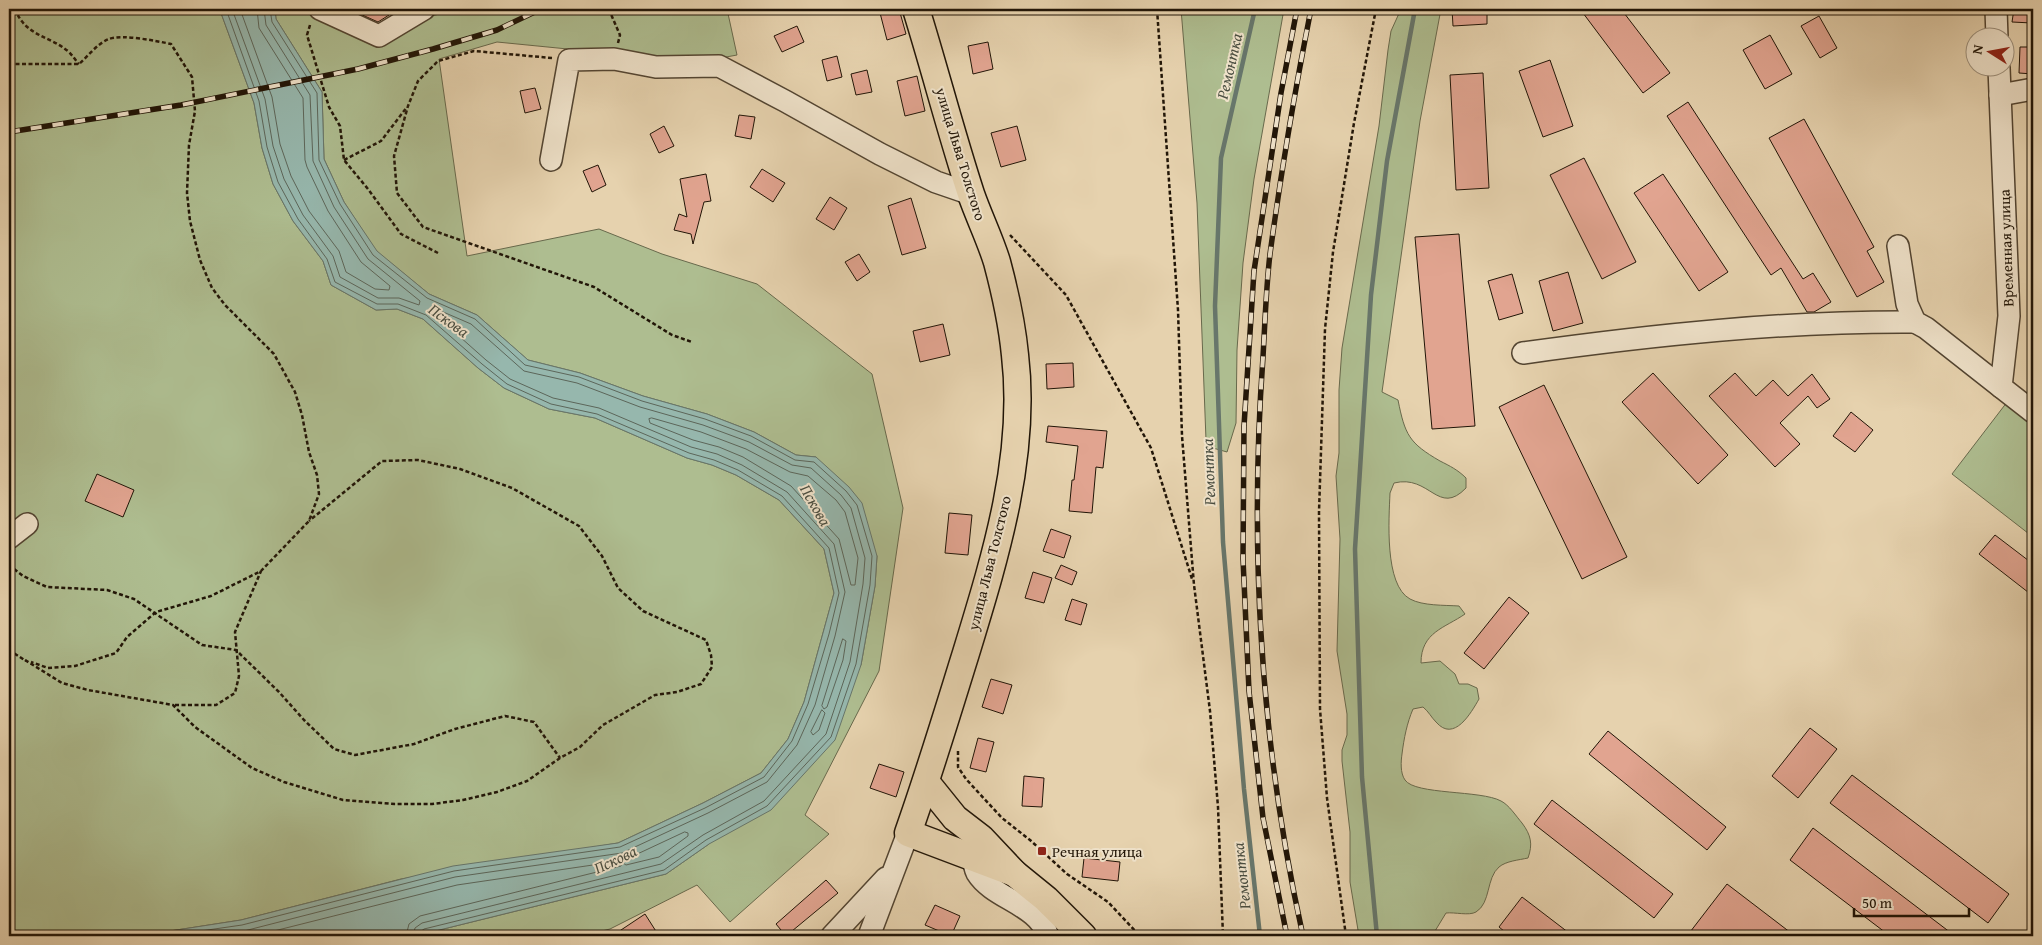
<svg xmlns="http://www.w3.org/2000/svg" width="2042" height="945" font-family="'Gentium Book Plus',serif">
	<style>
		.green { fill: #aebd90; stroke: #68694c }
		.water { fill: #96b7ad; stroke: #67766b }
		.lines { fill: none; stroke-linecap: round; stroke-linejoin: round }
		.shore { stroke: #5c665a; stroke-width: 1 }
		.stream { stroke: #67766b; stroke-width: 4.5 }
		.building { fill: #e1a490; stroke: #211507 }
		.minor-casing { stroke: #524431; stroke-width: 24 }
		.major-casing { stroke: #211507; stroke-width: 29 }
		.path { stroke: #211507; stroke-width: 2.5; stroke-dasharray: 4 2.5; stroke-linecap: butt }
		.minor { stroke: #efe2ca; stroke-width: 21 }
		.major { stroke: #e6d2ae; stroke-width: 26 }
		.rail-casing { stroke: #211507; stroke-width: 5.5 }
		.rail { stroke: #efe2ca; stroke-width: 4; stroke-dasharray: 11; stroke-linecap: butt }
		.poi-dot { fill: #8f2418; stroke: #efe2ca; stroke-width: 2 }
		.labels { text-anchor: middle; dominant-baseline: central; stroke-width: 4; stroke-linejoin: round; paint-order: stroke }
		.street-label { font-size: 15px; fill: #211507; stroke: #efe2ca }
		.poi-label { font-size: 15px; fill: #211507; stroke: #efe2ca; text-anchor: start }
		.water-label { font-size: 16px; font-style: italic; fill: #4a4e41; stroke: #efe2ca }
	</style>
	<rect width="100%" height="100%" fill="#e6d2ae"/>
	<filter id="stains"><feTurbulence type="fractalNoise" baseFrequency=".004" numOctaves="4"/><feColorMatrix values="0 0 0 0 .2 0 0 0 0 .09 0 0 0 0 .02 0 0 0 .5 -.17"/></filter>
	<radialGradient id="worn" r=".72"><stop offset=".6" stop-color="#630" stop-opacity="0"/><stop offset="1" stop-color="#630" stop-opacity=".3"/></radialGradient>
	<!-- green -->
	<g class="green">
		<path d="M9,9h212v4l33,90 8,45 11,36 20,37 30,40 8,24 45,25 21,-1 26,10 55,49 26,20 45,21 46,9 92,40 25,7 24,10 43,25 45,49 10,44 -30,109 -16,37 -27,34 -58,30 -85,40 -217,36 -160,41 -84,13 -42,3h-106z"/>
		<path d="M275,9h55l26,28 101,-28h270l10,46 -38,7 -202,-20 -58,17 28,197 132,-27 63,25 95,30 115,90 31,134 -24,163 -74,144 24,19 -99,88 -33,-37 -87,44 -28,7h-167l251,-62 43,-30 152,-179 14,-79 2,-30 -61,-99 -20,-2 -42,-23 -47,-18 -64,-18 -63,-23 -52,-13 -51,-45 -48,-21 -53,-43 -32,-49 -20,-43 -2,-67 -46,-73z"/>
		<path d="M1181,9h103l-30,170 -11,84 -6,87 -1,73 -9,29 -14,-4 -7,-8 -9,-237z"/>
		<path d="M1401,9h40l-21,112 -38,271 16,8c7,35 11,43 42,61 10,5 18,9 26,17v10c-28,29 -36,-14 -72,-5l-4,10c-1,25 -6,92 20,106 13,7 34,6 49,7l6,8c-20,14 -44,18 -44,49l19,-2 15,13 4,10h9l9,4 2,11c-8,14 -25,44 -43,23 -5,-5 -7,-10 -13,-15l-10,2c-6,14 -9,29 -11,45 -1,7 -2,19 3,26 10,15 76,10 96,21 8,4 15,15 21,22 9,12 11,21 6,35 -9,2 -22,3 -29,9 -13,11 -8,36 -23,45 -7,4 -21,0 -30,1l-14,23h-73l-9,-54v-50l-8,-71v-11l5,-15v-21l-10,-63 3,-112 -4,-63 3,-23v-63l3,-42 37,-222 9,-76 3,-19z"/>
		<path d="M2014,393l19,15v129l-81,-63z"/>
	</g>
	<!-- water -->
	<path class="water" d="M221,9h54l1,10 46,73 2,67 20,43 33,49 52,43 48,21 51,45 52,13 63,23 64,18 47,18 42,23 20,2 33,30 13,16 15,53 -2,30 -14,79 -26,75 -64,70 -62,34 -43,30 -251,62h-300l42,-3 84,-13 212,-54 165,-23 85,-40 58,-30 27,-34 16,-37 30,-109 -10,-44 -45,-49 -43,-25 -24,-10 -25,-7 -92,-40 -46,-9 -45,-21 -26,-20 -55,-49 -26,-10 -21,1 -45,-25 -8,-24 -30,-40 -20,-37 -11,-36 -8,-45 -33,-90z"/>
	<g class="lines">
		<!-- shore -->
		<g class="shore">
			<path d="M232,9l33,90 8,47 11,33 19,36 30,41 7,21 38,21h21l20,7 1,-4 -52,-42 -34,-52 -21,-46 -3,-66 -44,-70 -2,-16"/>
			<path d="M240,9l32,88 8,47 11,32 18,35 30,40 7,21 29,17 14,1 1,-4 -29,-24 -33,-51 -21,-44 -2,-7 -2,-62 -44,-70 -2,-19"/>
			<path d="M270,9l2,13 45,71 2,67 21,44 33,51 54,43 48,21 50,46 54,12 63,24 63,18 46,17 44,24 19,2 32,29 11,14 15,51 -2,29 -14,79 -25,73 -64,69 -61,34 -42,30 -240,59 -4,3 -1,4"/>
			<path d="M652,418l49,14 45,17 44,23 18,4 28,24 9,12 13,46 -3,27h-4l-12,-46 -48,-53 -48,-29 -24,-10 -26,-7 -43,-17 -1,-4z"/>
			<path d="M843,639l3,2 -3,19 -16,47 -3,2 -2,-3z"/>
			<path d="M822,710l3,3 -6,17 -6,5 -2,-3z"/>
			<path d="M685,832l3,1v3l-29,21 -33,8 -3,-2 2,-3z"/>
			<path d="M166,936l76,-11 212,-54 166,-24 85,-39 59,-31 28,-36 16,-37 21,-70 10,-41 -10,-45 -47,-52 -44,-26 -24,-10 -25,-7 -92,-39 -46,-10 -44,-20 -25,-20 -56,-49 -28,-11h-21l-42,-22 -8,-23 -29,-40 -20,-37 -11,-35 -8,-46 -33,-92"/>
			<path d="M209,936l35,-5 211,-54 167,-24 86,-40 59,-31 30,-37 18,-40 20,-69 10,-44 -11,-48 -47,-52 -45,-27 -25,-11 -26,-7 -92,-39 -46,-10 -43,-19 -24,-19 -53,-47 -1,-3 2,-2 37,16 53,47 53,12 63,24 63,18 46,17 43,23 19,3 30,27 10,13 14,50 -2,26 -13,78 -24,72 -62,67 -61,34 -42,29 -239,59 -7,5 -2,8"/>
			<path d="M254,936l203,-51 163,-24 3,2 -2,3 -201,50 -11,8 -3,12"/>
		</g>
		<!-- stream -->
		<g class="stream">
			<path d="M1255,9l-34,149 -6,148 8,236 21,247 16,147"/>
			<path d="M1377,936l-15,-159 -7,-228 16,-254 16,-134 28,-152"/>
		</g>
	</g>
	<!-- building -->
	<g class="building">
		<path d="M349,9h44l-4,6 -11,7z"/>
		<path d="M879,9h20l7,25 -19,6z"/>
		<path d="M1452,9h35v15l-34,2z"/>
		<path d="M1580,9h41l49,64 -27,20z"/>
		<path d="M2014,9h19l-1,14 -20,-1z"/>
		<path d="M1819,16l18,32 -17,10 -19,-32z"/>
		<path d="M797,26l7,16 -22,10 -8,-16z"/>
		<path d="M1770,35l22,39 -27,15 -22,-39z"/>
		<path d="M988,42l5,27 -20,5 -5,-28z"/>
		<path d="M2020,47h13v27l-14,-1z"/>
		<path d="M837,56l5,21 -15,4 -5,-21z"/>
		<path d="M1550,60l23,66 -30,11 -24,-66z"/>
		<path d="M867,70l5,22 -16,3 -5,-21z"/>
		<path d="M1483,73l6,115 -33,2 -6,-115z"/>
		<path d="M917,76l8,35 -20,5 -8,-35z"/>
		<path d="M535,88l6,21 -16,4 -5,-22z"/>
		<path d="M1688,102l115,177 10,-6 18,29 -17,10h-7l-26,-44 -10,7 -104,-159z"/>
		<path d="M739,115l16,2 -4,22 -16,-3z"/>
		<path d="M1804,119l70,128 -7,4 17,31 -27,15 -88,-159z"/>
		<path d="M664,126l10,20 -15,7 -9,-19z"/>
		<path d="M1017,126l9,34 -25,7 -10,-34z"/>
		<path d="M1584,158l52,104 -34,17 -52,-104z"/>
		<path d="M598,165l8,20 -14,7 -9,-21z"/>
		<path d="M762,169l23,14 -12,19 -23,-15z"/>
		<path d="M706,174l5,27 -7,1 -11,42 -2,-10 -17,-4 5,-16 8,3 -7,-38z"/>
		<path d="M1663,174l65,98 -29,19 -65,-98z"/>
		<path d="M830,197l17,11 -13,22 -18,-11z"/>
		<path d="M911,198l15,50 -24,7 -14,-49z"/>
		<path d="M1459,234l16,192 -43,3 -17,-192z"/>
		<path d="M859,254l11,18 -13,9 -12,-19z"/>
		<path d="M1568,272l15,51 -30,8 -14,-50z"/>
		<path d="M1512,274l11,39 -24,7 -11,-39z"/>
		<path d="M943,324l7,31 -30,7 -7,-31z"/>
		<path d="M1073,363l1,24 -27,2 -1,-25z"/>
		<path d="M1653,373l75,82 -30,29 -76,-82z"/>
		<path d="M1735,373l21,23 17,-16 15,16 24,-22 18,25 -13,9 -9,-12 -28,27 20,21 -25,23 -66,-71z"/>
		<path d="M1544,385l83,172 -45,22 -83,-172z"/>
		<path d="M1851,412l22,18 -18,22 -22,-16z"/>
		<path d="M1048,426l59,5 -4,37 -7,-1 -4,46 -23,-2 3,-31h2l4,-34 -32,-4z"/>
		<path d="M97,474l37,16 -11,27 -38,-16z"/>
		<path d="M949,513l23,2 -4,40 -23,-2z"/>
		<path d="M1051,529l20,7 -7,22 -21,-7z"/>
		<path d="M1995,535l38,29v32l-54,-42z"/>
		<path d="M1061,565l16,7 -5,13 -17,-7z"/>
		<path d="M1033,572l19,6 -8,25 -19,-5z"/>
		<path d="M1509,597l20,16 -45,56 -20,-16z"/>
		<path d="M1072,599l15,5 -6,21 -16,-5z"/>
		<path d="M991,679l21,6 -9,29 -21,-7z"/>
		<path d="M1810,728l27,21 -39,49 -26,-22z"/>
		<path d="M1608,731l118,96 -19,23 -118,-96z"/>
		<path d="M978,738l16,4 -8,30 -16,-4z"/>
		<path d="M879,764l25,8 -8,25 -26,-9z"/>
		<path d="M1852,775l157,119 -21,29 -158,-120z"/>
		<path d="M1024,776l20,2 -2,29 -20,-1z"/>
		<path d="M1552,800l121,94 -19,24 -120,-94z"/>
		<path d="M1813,828l142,108h-65l-100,-76z"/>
		<path d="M1084,858l36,4 -2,19 -36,-4z"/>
		<path d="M826,880l12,13 -52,43 -10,-12z"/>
		<path d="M1727,884l68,52h-108z"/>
		<path d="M1522,897l51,39h-63l-11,-9z"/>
		<path d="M935,905l25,11 -9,20 -26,-11z"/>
		<path d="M645,914l14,22h-47z"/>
	</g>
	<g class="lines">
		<!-- minor casing -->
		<g class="minor-casing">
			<g id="minor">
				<path d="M320,9l59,27 45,-27"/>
				<path d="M1996,9l1,29"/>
				<path d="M1999,68l10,248 -8,71 32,25"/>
				<path d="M2000,95l33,-6"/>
				<path d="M551,160l18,-100 45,-1 42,8 63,-1 66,35 95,53 56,28 35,12"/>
				<path d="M1898,246l9,58 8,18 11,6 75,59"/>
				<path d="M1523,353c130,-18 261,-32 392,-31"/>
				<path d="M9,538l18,-14"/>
				<path d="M974,858c0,4 1,11 3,15 16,26 61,31 71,63"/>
				<path d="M832,936l54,-58"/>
				<path d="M869,936l39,-103"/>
			</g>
		</g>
		<!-- major casing -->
		<g class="major-casing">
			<g id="major">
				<path d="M916,9c19,61 35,124 55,185 8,23 19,45 26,68 8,30 15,62 18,93 12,101 -20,203 -49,298 -19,61 -37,121 -58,180l106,40"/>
				<path d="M926,782l29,36 26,20 33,35 32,26 37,37"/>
			</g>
		</g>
		<!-- path -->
		<g class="path">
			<path d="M15,9c11,28 34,26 54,43 4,4 7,9 10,12"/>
			<path d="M611,9l-1,3 10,23 -2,8"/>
			<path d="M1157,9l21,301 4,126 12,149 16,126 8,96 5,129"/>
			<path d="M310,25l-3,10 22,72 11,19 4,34 24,29 33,45 37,19"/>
			<path d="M552,58l-78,-7 -36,10 -20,20 -10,25 -14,50 3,37 26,34 171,60 78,48 20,7"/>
			<path d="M9,64h70c9,-8 19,-21 30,-25 13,-5 48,2 62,5l21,33 3,34 -6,34 -2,48 3,28 10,39 12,28 13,17 49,49 21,38 7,23 7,37 8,23 2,19 -10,27 -48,50 -50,25 -55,16 -29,25 -11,16 -41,13 -27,2 -17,-6"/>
			<path d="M344,160l37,-19 26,-34"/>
			<path d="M1010,235l56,60 85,153 41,131"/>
			<path d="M9,565l14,11 24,11 60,3 27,9 68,46 34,5 43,42 25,28 30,29 21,6 59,-11 41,-15 50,-13 29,6 26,36"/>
			<path d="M9,650l17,11"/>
			<path d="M25,660l37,23 26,7 85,15 22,22 57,41 32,14 59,18 52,4h37l31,-4 34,-8 30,-11 33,-23 20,-11 23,-22 52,-30 22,-3 24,-8 11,-17 -1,-12 -5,-15 -63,-29 -25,-23 -16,-32 -23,-30 -67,-38 -52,-19 -42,-9 -36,1 -73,60"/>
			<path d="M175,705h41l19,-12 4,-17 -4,-44 26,-61"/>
			<path d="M958,751v16l8,12 36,39 28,22 37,34 41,28 32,34"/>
			<path d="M1346,936l-19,-138 -7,-89 -1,-197 6,-183 8,-77 21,-129 22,-114"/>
		</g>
		<!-- minor -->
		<use href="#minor" class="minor"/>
		<!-- major -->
		<use href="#major" class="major"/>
		<!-- rail casing -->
		<g class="rail-casing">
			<g id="rail">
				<path d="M9,132l172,-27 177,-36 75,-20 64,-19 44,-21"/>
				<path d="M1287,936l-24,-118 -14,-127 -6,-132 1,-133 10,-155 27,-178 16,-84"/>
				<path d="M1303,936c-42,-189 -54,-385 -40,-579 2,-34 3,-69 7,-103 11,-82 25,-164 41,-245"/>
			</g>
		</g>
		<!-- rail -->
		<use href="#rail" class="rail"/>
	</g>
	<!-- markers -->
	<rect class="poi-dot" x="1037" y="846" width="10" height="10" rx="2.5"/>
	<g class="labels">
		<!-- street labels -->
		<g class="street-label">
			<text transform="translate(961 154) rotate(73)">улица Льва Толстого</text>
			<text transform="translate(2006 248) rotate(-92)">Временная улица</text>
			<text transform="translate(989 563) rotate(-76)">улица Льва Толстого</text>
		</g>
		<!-- poi labels -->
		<g class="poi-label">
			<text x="1052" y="851">Речная улица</text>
		</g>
		<!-- water labels -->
		<g class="water-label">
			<text transform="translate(1229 66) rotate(-77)">Ремонтка</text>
			<text transform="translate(449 320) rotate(36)">Пскова</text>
			<text transform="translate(1208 472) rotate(-92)">Ремонтка</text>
			<text transform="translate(816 505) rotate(60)">Пскова</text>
			<text transform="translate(615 859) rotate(-25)">Пскова</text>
			<text transform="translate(1241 876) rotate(-96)">Ремонтка</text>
		</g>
	</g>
	<!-- margin -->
	<rect width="2042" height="945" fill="none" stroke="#e6d2ae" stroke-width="30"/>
	<rect x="10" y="10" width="2022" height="925" fill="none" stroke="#211507" stroke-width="2.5"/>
	<rect x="15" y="15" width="2012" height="915" fill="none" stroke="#211507"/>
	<!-- north arrow -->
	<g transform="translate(1990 52) rotate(281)"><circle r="24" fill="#efe2ca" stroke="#9d907c"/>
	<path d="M0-4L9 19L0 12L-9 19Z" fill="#8f2418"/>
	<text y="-8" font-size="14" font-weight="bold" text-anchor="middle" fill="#211507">N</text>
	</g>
	<!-- scale -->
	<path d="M1854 908v8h115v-8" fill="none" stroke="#211507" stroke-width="2.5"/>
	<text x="1862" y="908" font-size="15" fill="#211507" stroke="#efe2ca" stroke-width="4" paint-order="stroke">50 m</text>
	<rect width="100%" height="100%" filter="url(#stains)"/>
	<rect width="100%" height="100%" fill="url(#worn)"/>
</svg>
